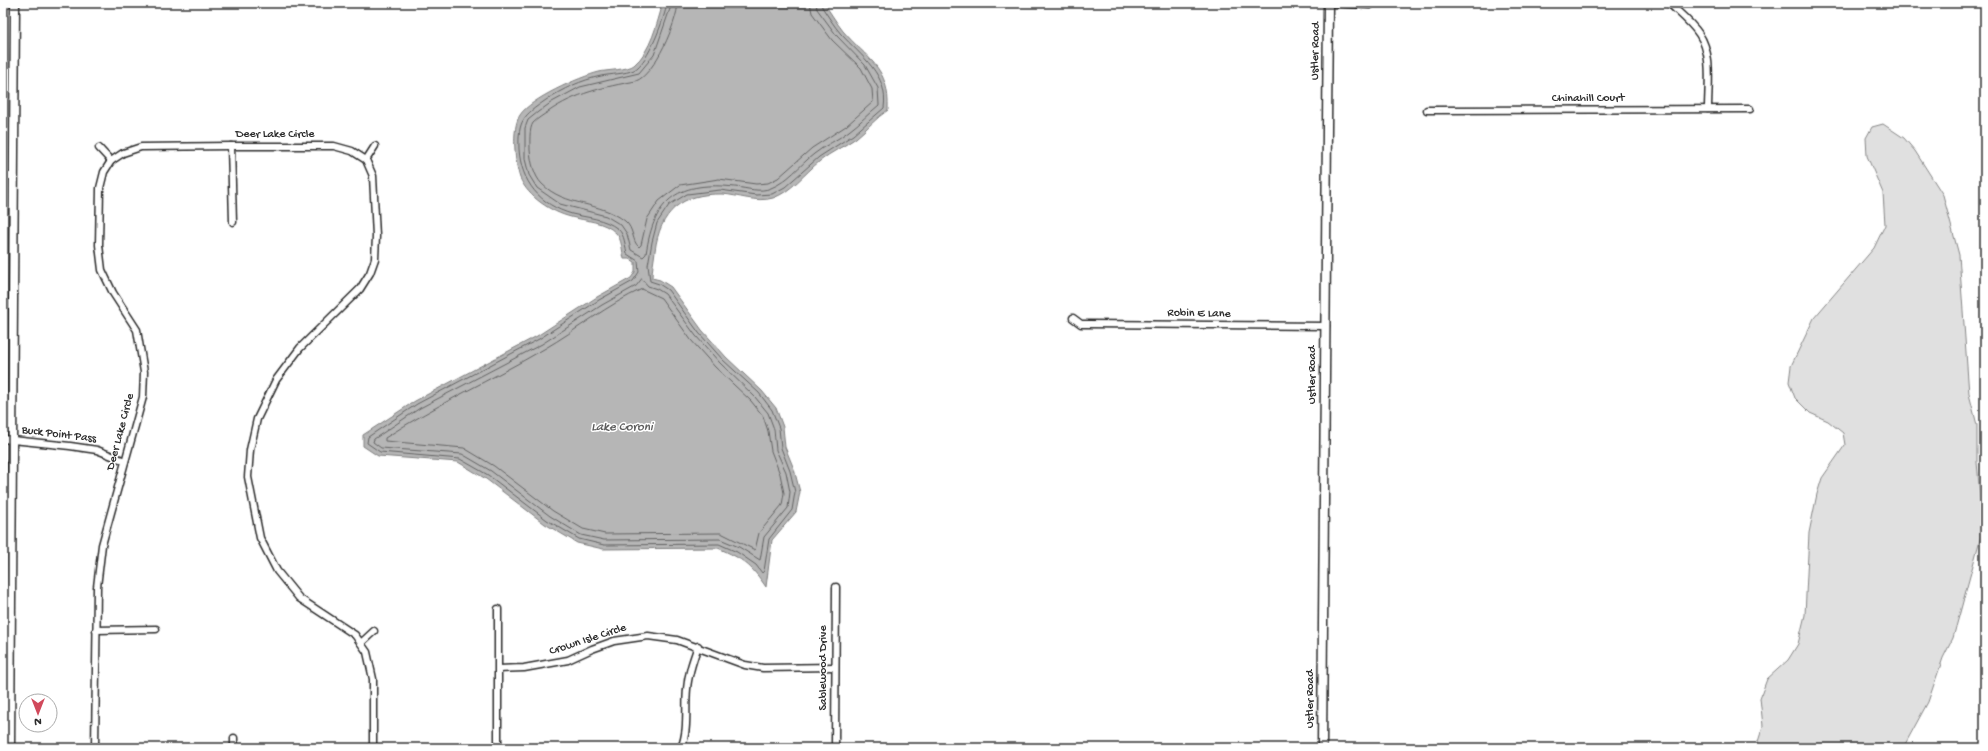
<svg xmlns="http://www.w3.org/2000/svg" width="1988" height="751" font-family="'Gochi Hand',sans-serif">
	<style>
		.green { fill: #e0e0e0; stroke: #868686 }
		.water { fill: #b6b6b6; stroke: #7e7e7e }
		.lines { fill: none; stroke-linecap: round; stroke-linejoin: round }
		.shore { stroke: #636363; stroke-width: 1 }
		.minor-casing { stroke: #2b2b2b; stroke-width: 9 }
		.tertiary-casing { stroke: #2b2b2b; stroke-width: 11 }
		.minor { stroke: #fff; stroke-width: 6 }
		.tertiary { stroke: #fff; stroke-width: 8 }
		.labels { text-anchor: middle; dominant-baseline: central; stroke-width: 3; stroke-linejoin: round; paint-order: stroke }
		.street-label { font-size: 12px; fill: #2b2b2b; stroke: #fff }
		.water-label { font-size: 13px; font-style: italic; fill: #5c5c5c; stroke: #fff }
	</style>
	<rect width="100%" height="100%" fill="#fff"/>
	<filter id="ink" filterUnits="userSpaceOnUse"><feTurbulence type="fractalNoise" baseFrequency=".025" numOctaves="2"/><feDisplacementMap in="SourceGraphic" scale="8" xChannelSelector="R" yChannelSelector="G"/><feConvolveMatrix kernelMatrix="1 2 1 2 8 2 1 2 1" color-interpolation-filters="sRGB"/></filter>
	<g filter="url(#ink)">
		<!-- green -->
		<path class="green" d="M1883,124l21,14 11,13 28,44 16,60 10,139 8,31v37l5,57 -1,17 -28,102 -10,20 -15,44 -25,46h-147l7,-22 -3,-28 7,-19 21,-19 10,-16 7,-29 4,-82 8,-39 5,-16 23,-33 -2,-12 -15,-12 -18,-8 -15,-15 -6,-16 2,-16 23,-48 60,-70 11,-23 -2,-32 -16,-37 -1,-18 6,-11z"/>
		<!-- water -->
		<path class="water" d="M663,3h161c6,9 12,19 19,28 24,28 47,36 45,79 -12,8 -21,19 -32,28 -11,8 -25,14 -36,23 -15,12 -29,31 -47,37 -17,5 -35,-3 -51,-4 -41,-1 -62,18 -67,57 -1,10 -3,17 -3,27l8,2 11,7 31,43 24,27 36,34 14,17 7,19 2,20 9,22 6,23 -4,20 -24,28 -6,47c-15,-22 -23,-28 -48,-39l-115,1 -26,-6 -32,-19 -59,-45 -28,-17 -80,-6 -15,-10v-11l52,-34 122,-65 60,-39 34,-19 4,-6v-10l-5,-3h-6c-2,-8 -2,-20 -8,-26 -12,-12 -30,-12 -45,-16 -20,-5 -43,-20 -51,-39 -5,-15 -9,-49 0,-63 10,-16 59,-38 79,-43 8,-2 29,-2 35,-7 17,-14 23,-42 29,-62z"/>
		<g class="lines">
			<!-- shore -->
			<g class="shore">
				<path d="M667,3c-2,15 -19,60 -33,67 -9,4 -23,4 -33,6 -19,4 -39,13 -55,24 -23,16 -28,20 -27,49 2,33 21,56 53,65 16,4 32,4 46,15 7,6 7,17 9,25l11,7 1,11 -6,9 -34,19 -60,39 -122,65 -49,33 -1,6 13,9 80,7 28,16 59,45 32,19 25,6 115,-1 18,8 19,13 6,8 2,-2 5,-32 23,-29 3,-18 -5,-21 -9,-23 -2,-20 -7,-18 -13,-17 -36,-33 -24,-27 -31,-43 -9,-6 -9,-3 -2,-16 4,-23 5,-19 12,-18 18,-11 33,-4 36,5 16,-1 13,-7 34,-30 34,-22 31,-27c5,-33 -23,-52 -43,-74 -7,-8 -13,-18 -19,-27l-1,-4"/>
				<path d="M672,3l-18,52 -15,18 -59,14 -28,15 -14,10 -10,8 -3,8v31l4,16 8,13 23,16 46,12 15,9 6,9 4,16 12,7 3,-3c8,-57 34,-73 89,-67 12,1 25,6 36,1 16,-6 29,-23 43,-34 11,-9 24,-14 35,-23 11,-8 20,-18 30,-26l-1,-17 -13,-23 -28,-29 -20,-27 -1,-6"/>
				<path d="M678,3c-1,19 -23,71 -42,78 -32,6 -61,12 -88,31 -5,3 -11,7 -15,11 -4,6 -3,20 -3,27 1,12 4,26 12,34 23,23 58,17 83,37 9,7 7,21 14,26l2,-2 6,-26 12,-18 21,-16 39,-6 37,5 12,-1 10,-5 34,-30 34,-22 27,-24 -1,-13 -11,-21 -29,-28 -20,-27 -2,-10"/>
				<path d="M642,279l6,7 9,3 8,5 31,42 24,27 35,34 13,16 6,16 2,21 10,22 4,20 -2,16 -24,29 -4,23 -21,-13 -19,-8 -116,1 -23,-5 -31,-19 -59,-45 -29,-17 -81,-6 -8,-6 1,-3 46,-31 122,-64 60,-39 34,-19z"/>
				<path d="M642,289l19,9 30,42 24,27 36,34 12,15 5,15 3,20 9,23 4,19 -2,12 -23,28 -4,17 -34,-17 -116,1 -22,-5 -30,-18 -59,-45 -30,-18 -79,-7v-3c52,-34 106,-58 159,-89 33,-19 63,-44 98,-60z"/>
			</g>
			<!-- minor casing -->
			<g class="minor-casing">
				<g id="minor">
					<path d="M1328,3l42,2 4,-2"/>
					<path d="M1669,3c10,10 22,19 30,31 14,20 9,52 9,75"/>
					<path d="M1427,110l323,-1"/>
					<path d="M231,146l2,76"/>
					<path d="M99,148l12,13"/>
					<path d="M366,160l9,-14"/>
					<path d="M3,176h11"/>
					<path d="M1073,318l8,6h6l239,2"/>
					<path d="M3,439l67,7 27,4 28,11"/>
					<path d="M498,609v139"/>
					<path d="M96,630l60,-1"/>
					<path d="M3,634h8"/>
					<path d="M361,643l13,-12"/>
					<path d="M499,669l25,-1 44,-8 24,-11 22,-8 34,-5 29,4 68,25 18,3 72,-1"/>
					<path d="M95,748l2,-161 5,-42 41,-148 1,-25 -7,-42 -24,-37 -11,-23 -3,-25 1,-57 4,-16 7,-11 12,-8 18,-6 90,-1h103l18,5 14,9 7,16 3,60 -1,23 -5,14 -10,16 -60,59 -24,32 -19,39 -7,31 -2,27 12,61 17,33 22,27 56,37 12,17 6,27v69"/>
					<path d="M234,748v-10"/>
					<path d="M681,748c8,-18 4,-40 6,-59 1,-15 6,-29 11,-43"/>
					<path d="M835,748l1,-161"/>
				</g>
			</g>
			<!-- tertiary casing -->
			<g class="tertiary-casing">
				<g id="tertiary">
					<path d="M10,748l5,-745"/>
					<path d="M1322,748l6,-745"/>
				</g>
			</g>
			<!-- minor -->
			<use href="#minor" class="minor"/>
			<!-- tertiary -->
			<use href="#tertiary" class="tertiary"/>
		</g>
	</g>
	<g class="labels">
		<!-- street labels -->
		<g class="street-label">
			<text transform="translate(1316 51) rotate(-89)">Ustler Road</text>
			<text x="1588" y="99">Chinahill Court</text>
			<text x="275" y="135">Deer Lake Circle</text>
			<text transform="translate(1199 314) rotate(1)">Robin E Lane</text>
			<text transform="translate(1313 375) rotate(-90)">Ustler Road</text>
			<text transform="translate(121 432) rotate(-75)">Deer Lake Circle</text>
			<text transform="translate(59 435) rotate(7)">Buck Point Pass</text>
			<text transform="translate(588 640) rotate(-18)">Crown Isle Circle</text>
			<text transform="translate(824 668) rotate(-90)">Sablewood Drive</text>
			<text transform="translate(1311 699) rotate(-90)">Ustler Road</text>
		</g>
		<!-- water labels -->
		<g class="water-label">
			<text x="622" y="427">Lake Coroni</text>
		</g>
	</g>
	<!-- margin -->
	<rect width="1988" height="751" fill="none" stroke="#fff" stroke-width="16"/>
	<rect x="8" y="8" width="1972" height="735" fill="none" stroke="#2b2b2b" stroke-width="1.5" filter="url(#ink)"/>
	<!-- north arrow -->
	<g transform="translate(38 713) rotate(180)"><circle r="19" fill="#ffffff" stroke="#aaaaaa"/>
	<path d="M0-3L7 15L0 10L-7 15Z" fill="#d1495b"/>
	<text y="-6" font-size="11" font-weight="bold" text-anchor="middle" fill="#2b2b2b">N</text>
	</g>
</svg>
